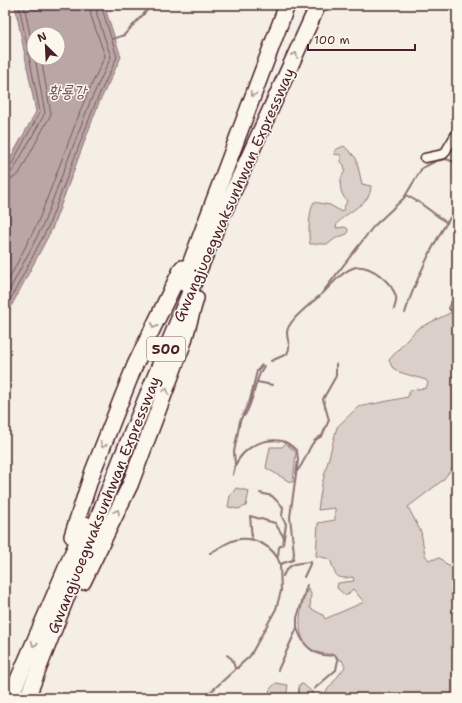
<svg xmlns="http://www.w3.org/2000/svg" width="462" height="703" font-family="'Shantell Sans','Poor Story',sans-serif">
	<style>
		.green { fill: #dbd0c9; stroke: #92787a }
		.water { fill: #baa7a5; stroke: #8d7174; fill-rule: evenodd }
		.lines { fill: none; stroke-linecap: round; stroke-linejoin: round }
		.shore { stroke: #77555c; stroke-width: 1 }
		.stream { stroke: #8d7174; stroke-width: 2 }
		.minor-casing { stroke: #4a1f2b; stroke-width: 11 }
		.motorway-casing { stroke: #4a1f2b; stroke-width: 18 }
		.minor { stroke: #fbf7ec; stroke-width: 8 }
		.motorway { stroke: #fbf7ec; stroke-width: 15 }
		.oneway { stroke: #ab9695 }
		.labels { text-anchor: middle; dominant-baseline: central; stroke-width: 3; stroke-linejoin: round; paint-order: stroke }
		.shield { fill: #fbf7ec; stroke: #7f6065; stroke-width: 1 }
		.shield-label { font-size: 14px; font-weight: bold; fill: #4a1f2b }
		.street-label { font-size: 15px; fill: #4a1f2b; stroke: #fbf7ec }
		.water-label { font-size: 16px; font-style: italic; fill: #714f56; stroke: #fbf7ec }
	</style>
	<rect width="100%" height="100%" fill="#f4eee4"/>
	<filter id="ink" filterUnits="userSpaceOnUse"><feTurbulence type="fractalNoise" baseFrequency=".025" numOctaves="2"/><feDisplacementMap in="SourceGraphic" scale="8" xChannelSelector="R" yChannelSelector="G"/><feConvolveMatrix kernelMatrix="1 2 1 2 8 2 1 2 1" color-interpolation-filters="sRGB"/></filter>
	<g filter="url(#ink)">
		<!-- green -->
		<g class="green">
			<path d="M344,146l12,12 6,26 9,2c0,3 -1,7 -2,9 -6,13 -33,22 -33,33l9,-1 3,2 -1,5 -11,4 -8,6h-18c-2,-8 -1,-35 4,-42l16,3 12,7 5,-11c-8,-8 -9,-21 -2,-30l-1,-6 -3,-3v-7l-7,-1 1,-4z"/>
			<path d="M456,310l1,1v151l-14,18 -35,27 13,25 4,23 4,5 11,-2 8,8 9,-1v133h-136l24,-31 -3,-7h-3l-4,-6c-43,3 -39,-38 -27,-66l3,6 -1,14 13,7 2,4 39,-17 -11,-13 -7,7 -9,-8 1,-5 16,-2 -1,-4c-19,3 -17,-2 -23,-18l-14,-3 2,-33 17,-3v-12l-17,2 4,-26 15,-57 21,-20 50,-10 2,-7 16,-2 2,-5 -2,-3 -27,-8 -7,-5 -3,-7 28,-31z"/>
			<path d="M286,443l10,10 -3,29h-3l-24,-14 4,-21h12z"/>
			<path d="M236,488l13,3 -3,15 -8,3 -10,-2 2,-11z"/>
			<path d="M276,683l12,2 -2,13h-19l3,-9z"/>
			<path d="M303,684l9,8 2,6h-16l1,-13z"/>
		</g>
		<!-- water -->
		<path class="water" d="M15,5h89l17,52 -23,48 -46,124 -47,89v-150l31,-56zM34,34h24v24h-24z"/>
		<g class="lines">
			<!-- shore -->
			<g class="shore">
				<path d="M24,5l10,49"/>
				<path d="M5,169l5,-2 30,-55 -21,-107"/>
				<path d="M5,174l5,-1 4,-4 31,-56 -10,-55"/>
				<path d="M5,180l8,-2 6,-4 32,-60 -10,-56"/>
				<path d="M5,287l33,-65 47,-123 20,-43 -14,-40 -1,-11"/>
				<path d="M5,299l38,-74 47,-123 21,-45 -14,-42 -1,-10"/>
				<path d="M5,310l43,-83 47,-123 22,-47 -16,-52"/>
			</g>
			<!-- stream -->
			<g class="stream">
				<path d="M113,39l11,-4 28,-30"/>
				<path d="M406,195l14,8 27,20"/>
				<path d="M457,289l-8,19 1,2 7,-3"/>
				<path d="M322,294c8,-8 21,-24 34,-27 15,-2 36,15 40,30 1,4 -1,8 -2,12"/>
				<path d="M319,297l54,-70 31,-29 18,-30 14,-7 10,-2 11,4"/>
				<path d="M450,310l7,5"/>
				<path d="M405,313c8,-27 34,-84 52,-104"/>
				<path d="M271,361l16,-7c5,-9 0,-12 0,-21 0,-12 23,-28 31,-36"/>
				<path d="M257,382l16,3"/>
				<path d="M243,416l2,-1c10,-16 9,-35 19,-49"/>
				<path d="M235,464l-1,-12 6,-31 10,-21 7,-29 5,-6"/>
				<path d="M297,471c11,-12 11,-30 25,-35l7,-16 -6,-21 13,-23v-12"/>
				<path d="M260,493l12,3 11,11 -1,10 4,7 -3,20 -4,3 -1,9"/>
				<path d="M252,539l-2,-23 25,7 8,13"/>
				<path d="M210,553c8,-4 17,-11 25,-13 18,-5 40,7 45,24"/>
				<path d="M283,576c6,-14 15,-13 28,-14l-7,15"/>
				<path d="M297,628c6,18 18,30 38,27l3,5 -2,10 -22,19"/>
				<path d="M227,655l5,4 3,9h3"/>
				<path d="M278,670l19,-42v-10l10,-33"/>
				<path d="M204,698l46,-42 26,-47 5,-18 -1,-27 13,-4 1,-7 -4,-36 8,-57 -1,-9c-4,-4 -9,-9 -15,-10 -23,-4 -46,11 -49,34"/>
			</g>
			<!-- minor casing -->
			<g class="minor-casing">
				<path id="minor" d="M425,158l19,-4 13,-22"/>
			</g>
			<!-- motorway casing -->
			<g class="motorway-casing">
				<g id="motorway">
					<path d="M183,283l104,-278"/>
					<path d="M72,536l21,-65 42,-106 47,-97"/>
					<path d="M83,582l47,-97 53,-141 13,-46"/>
					<path d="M10,698l75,-174"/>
					<path d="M27,698l94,-239 95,-230 102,-224"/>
				</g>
			</g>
			<!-- minor -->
			<use href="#minor" class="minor"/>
			<!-- motorway -->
			<use href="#motorway" class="motorway"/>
		</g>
		<!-- one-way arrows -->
		<defs><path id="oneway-chevron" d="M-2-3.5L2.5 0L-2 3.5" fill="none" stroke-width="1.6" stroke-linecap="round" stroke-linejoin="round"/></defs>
		<g class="oneway">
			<use href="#oneway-chevron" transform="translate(295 55) rotate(-65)"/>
			<use href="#oneway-chevron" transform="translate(253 94) rotate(110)"/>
			<use href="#oneway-chevron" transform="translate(154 326) rotate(116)"/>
			<use href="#oneway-chevron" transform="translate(166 391) rotate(-69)"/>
			<use href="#oneway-chevron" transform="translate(103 445) rotate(112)"/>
			<use href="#oneway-chevron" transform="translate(117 512) rotate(-64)"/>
			<use href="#oneway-chevron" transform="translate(34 644) rotate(113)"/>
		</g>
	</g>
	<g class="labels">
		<!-- shield labels -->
		<rect class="shield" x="147" y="337" width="38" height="24" rx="3"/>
		<g class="shield-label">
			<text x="166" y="349">500</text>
		</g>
		<!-- street labels -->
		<g class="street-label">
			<text transform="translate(234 195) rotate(-66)">Gwangjuoegwaksunhwan Expressway</text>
			<text transform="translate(104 505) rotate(-68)">Gwangjuoegwaksunhwan Expressway</text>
		</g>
		<!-- water labels -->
		<g class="water-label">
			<text x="67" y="91">황룡강</text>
		</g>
	</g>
	<!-- margin -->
	<rect width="462" height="703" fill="none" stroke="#fbf7ec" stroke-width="20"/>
	<rect x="10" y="10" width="442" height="683" fill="none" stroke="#4a1f2b" stroke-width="1.5" filter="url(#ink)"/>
	<!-- north arrow -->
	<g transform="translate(46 46) rotate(336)"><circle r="19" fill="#fbf7ec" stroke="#b4a19f"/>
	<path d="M0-3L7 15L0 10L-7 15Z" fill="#4a1f2b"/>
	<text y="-6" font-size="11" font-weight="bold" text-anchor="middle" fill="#4a1f2b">N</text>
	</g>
	<!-- scale -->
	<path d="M308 44v6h107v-6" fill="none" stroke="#4a1f2b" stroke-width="2"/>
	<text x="314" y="44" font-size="12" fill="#4a1f2b" stroke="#fbf7ec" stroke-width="3" paint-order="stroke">100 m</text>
</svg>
